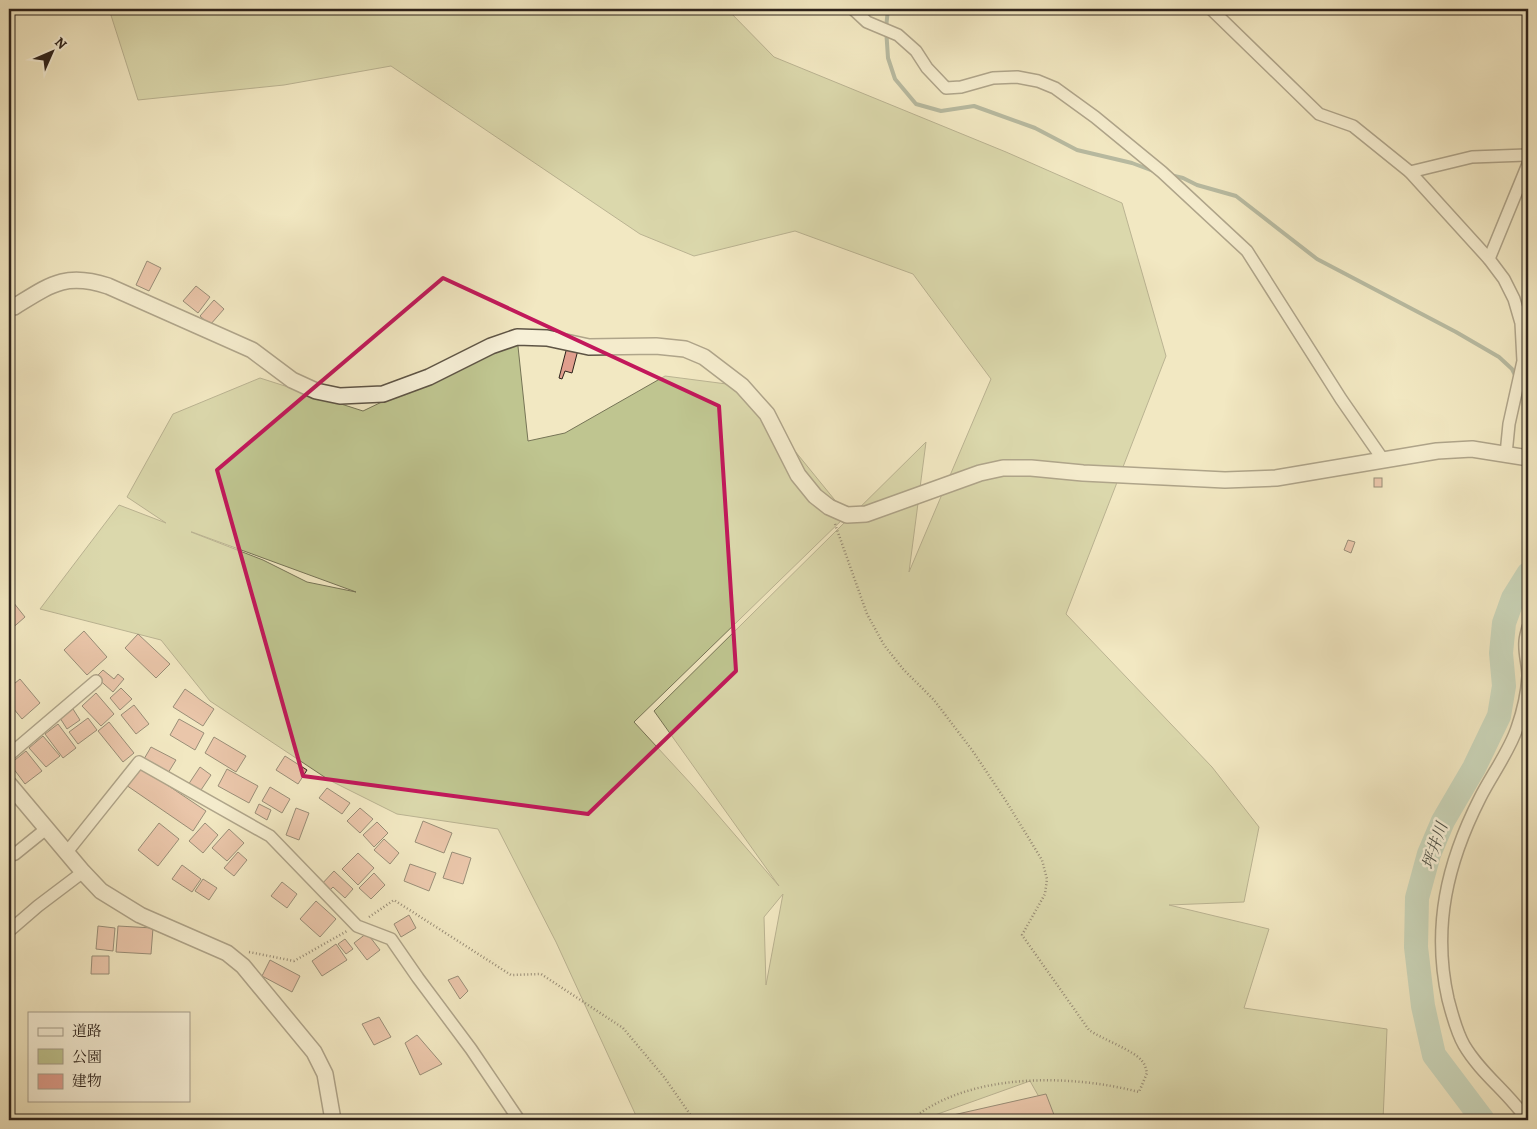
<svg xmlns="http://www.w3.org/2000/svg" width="1537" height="1129" font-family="Alegreya,'Noto Serif JP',serif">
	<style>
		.green { fill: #bfc590; stroke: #767456; fill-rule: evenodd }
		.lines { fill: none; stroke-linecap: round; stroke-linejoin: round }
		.stream { stroke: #708174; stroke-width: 4 }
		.river { stroke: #9cc0af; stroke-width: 24 }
		.building { fill: #e09e8d; stroke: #2d221b }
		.minor-casing { stroke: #5e5445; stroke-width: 14 }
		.tertiary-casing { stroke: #5e5445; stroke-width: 18 }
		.path { stroke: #2d221b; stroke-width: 2.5; stroke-dasharray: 1 2.5; stroke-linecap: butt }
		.minor { stroke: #f7f0d7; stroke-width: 11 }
		.tertiary { stroke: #f7f0d7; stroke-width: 15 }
		.marked { fill: none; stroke: #c2185b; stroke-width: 4; stroke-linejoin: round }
		.labels { text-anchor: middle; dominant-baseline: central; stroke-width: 5; stroke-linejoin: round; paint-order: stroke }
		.water-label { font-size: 16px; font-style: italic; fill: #4e5147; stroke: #f7f0d7 }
	</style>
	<rect width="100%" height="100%" fill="#f2e8c2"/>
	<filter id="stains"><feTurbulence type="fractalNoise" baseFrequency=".004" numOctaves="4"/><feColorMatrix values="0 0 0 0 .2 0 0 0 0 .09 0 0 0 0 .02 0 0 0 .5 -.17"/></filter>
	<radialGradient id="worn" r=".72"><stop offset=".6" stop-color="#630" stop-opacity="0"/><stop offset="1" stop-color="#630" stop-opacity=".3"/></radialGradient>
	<!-- green -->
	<path class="green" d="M109,9h618l47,48 232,95 116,51 44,153 -100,258 146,153 47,60 -15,75 -75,3 100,24 -25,79 143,21 -4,91h-331l-22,-39 -109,39h-283l-82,-178 -58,-113 -101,-15 -68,-34 -119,-79 -49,-61 -121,-31 79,-104 47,18 -39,-26 46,-83 87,-36 103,33 154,-74 11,104 37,-8 100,-57 77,10 105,129 -213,207 58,63 87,101 -125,-175 272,-269 -17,130 82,-193 -78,-105 -118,-43 -101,25 -54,-22 -249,-168 -107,19 -146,15zM191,532h1l164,60 -49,-10 -44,-22zM783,894l-17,91 -2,-68z"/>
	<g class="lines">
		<!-- stream -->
		<g class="stream">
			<path d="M888,9l-2,19 2,30 7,21 21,25 25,7 33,-5 61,22 42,22 55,13 24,9"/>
			<path d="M1170,175l13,3 14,7 39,11 81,63 139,73 43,25 13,12 4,8"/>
			<path d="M1520,385l8,17"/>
		</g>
		<!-- river -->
		<path class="river" d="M1483,1120l-49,-65 -11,-49 -7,-59 1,-49 12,-44 14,-33 31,-53 25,-52 5,-30 -3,-33 3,-30 9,-25 15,-24"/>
	</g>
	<!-- building -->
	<g class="building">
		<path d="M147,261l14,7 -12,23 -13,-6z"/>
		<path d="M196,286l14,11 -12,16 -15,-12z"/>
		<path d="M214,300l10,9 -14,16 -10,-9z"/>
		<path d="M567,347l11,3 -6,23 -7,-2 -3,8 -3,-1z"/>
		<rect x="1374" y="478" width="8" height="9"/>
		<path d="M1348,540l7,2 -4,11 -7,-3z"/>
		<path d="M9,597l16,20 -16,14z"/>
		<path d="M84,631l23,26 -20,18 -23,-25z"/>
		<path d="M138,634l32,30 -14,14 -31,-30z"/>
		<path d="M103,670l11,9 4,-5 6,5 -11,13 -17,-15z"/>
		<path d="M20,679l20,24 -18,16 -13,-16v-15z"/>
		<path d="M121,688l11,11 -12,11 -10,-12z"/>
		<path d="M185,689l29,20 -11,17 -30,-19z"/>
		<path d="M96,693l18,21 -13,12 -19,-20z"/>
		<path d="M134,705l15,19 -13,10 -15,-19z"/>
		<path d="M73,709l7,11 -13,9 -7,-11z"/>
		<path d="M88,718l9,12 -19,14 -9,-12z"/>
		<path d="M179,719l25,14 -9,17 -25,-15z"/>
		<path d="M109,722l25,31 -11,9 -25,-31z"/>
		<path d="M58,724l18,24 -13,10 -18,-24z"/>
		<path d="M43,736l17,20 -14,11 -17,-19z"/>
		<path d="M214,737l32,19 -10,16 -31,-19z"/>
		<path d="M151,747l25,13 -8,13 -24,-14z"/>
		<path d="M26,751l16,20 -17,13 -15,-20z"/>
		<path d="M285,756l22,14 -9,14 -22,-14z"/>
		<path d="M139,766l67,45 -13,20 -67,-46z"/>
		<path d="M200,767l11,8 -12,18 -11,-8z"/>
		<path d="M227,769l31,17 -9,17 -31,-17z"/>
		<path d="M270,787l20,12 -8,14 -20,-12z"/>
		<path d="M327,788l23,15 -8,11 -23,-16z"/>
		<path d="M259,804l12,6 -4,10 -12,-7z"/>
		<path d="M296,808l13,5 -10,27 -13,-5z"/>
		<path d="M360,808l13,11 -13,14 -13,-12z"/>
		<path d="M423,821l29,12 -8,20 -29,-11z"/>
		<path d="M377,822l11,11 -14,14 -11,-12z"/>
		<path d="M159,823l20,16 -21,27 -20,-16z"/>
		<path d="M205,823l13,12 -15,18 -14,-12z"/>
		<path d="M229,829l15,14 -17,18 -15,-13z"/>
		<path d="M384,839l15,14 -9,11 -16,-14z"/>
		<path d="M238,852l9,8 -13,16 -10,-8z"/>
		<path d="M452,852l19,6 -8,26 -20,-6z"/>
		<path d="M358,853l16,15 -16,17 -16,-16z"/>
		<path d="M410,864l26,9 -7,18 -25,-10z"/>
		<path d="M182,865l19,14 -9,13 -20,-13z"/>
		<path d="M334,871l19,18 -8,9 -12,-11 -6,6 -7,-7z"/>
		<path d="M374,873l11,12 -14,14 -12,-11z"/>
		<path d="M203,879l14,9 -8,12 -14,-9z"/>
		<path d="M282,882l15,12 -10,14 -16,-12z"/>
		<path d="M316,901l20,18 -16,18 -20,-18z"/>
		<path d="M409,915l7,13 -15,9 -7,-13z"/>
		<path d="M98,926l17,2 -2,23 -17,-2z"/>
		<path d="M118,926l35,2 -2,26 -35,-2z"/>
		<path d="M367,933l13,17 -13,10 -13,-17z"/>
		<path d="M345,939l8,10 -7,5 -8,-10z"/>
		<path d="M336,944l11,16 -25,16 -10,-15z"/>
		<path d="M92,956h17v18h-18z"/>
		<path d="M270,960l30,16 -8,16 -30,-16z"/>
		<path d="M458,976l10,15 -8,8 -12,-19z"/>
		<path d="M379,1017l12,20 -17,8 -12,-21z"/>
		<path d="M417,1035l25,29 -22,11 -15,-32z"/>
		<path d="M1046,1094l10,26h-125z"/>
	</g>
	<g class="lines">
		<!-- minor casing -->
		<g class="minor-casing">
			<g id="minor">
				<path d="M853,9l14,13 31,13 18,16 11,17 19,20 15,-1 32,-9 24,-1 21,4 17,7 40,29 67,55 85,79 94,148 43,62"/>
				<path d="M1211,9l108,105 34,12 57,46 79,87 15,20 10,20 7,24 2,38 -14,63 -3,30"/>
				<path d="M1410,172l62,-15 56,-2"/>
				<path d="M1489,259l39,-95"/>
				<path d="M9,755l87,-74"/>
				<path d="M67,852l72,-90 131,74 87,90 34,13 27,39 53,71 48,71"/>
				<path d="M9,856l6,-2 31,-25"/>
				<path d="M9,931l29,-25 45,-34"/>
				<path d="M1527,1120c-18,-27 -46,-46 -63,-75 -8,-14 -12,-31 -16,-46 -16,-72 -1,-136 32,-201 11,-22 30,-48 37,-70 6,-17 10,-34 11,-52 0,-11 -4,-23 -3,-34 0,-5 2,-10 3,-15"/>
			</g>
		</g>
		<!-- tertiary casing -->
		<g class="tertiary-casing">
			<g id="tertiary">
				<path d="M9,308l5,-1c36,-22 51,-35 94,-21l144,64 40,30 24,11 24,5 43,-2 46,-17 62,-31 26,-9 30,1 42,9 67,-1 29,3 19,8 38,29 25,28 31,61 17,21 14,11 18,8 19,-1 114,-41 23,-5h28l52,5 142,7 51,-2 161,-27 35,-2 56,9"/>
				<path d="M9,784l74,88 18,19 39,24 87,38 16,13 71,86 11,22 8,46"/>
			</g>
		</g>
		<!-- path -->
		<g class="path">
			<path d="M835,524l32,90 17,31 19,24 31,31 38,50 34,51 36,59 5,19 -2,15 -23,41 67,95c13,9 46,21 53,31 3,3 4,8 5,12l-8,19c-69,-18 -170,-20 -228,28"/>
			<path d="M369,917l25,-17 117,75 30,-1 82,54 41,49 30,43"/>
			<path d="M249,952l45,9 53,-30"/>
		</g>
		<!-- minor -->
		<use href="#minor" class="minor"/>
		<!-- tertiary -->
		<use href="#tertiary" class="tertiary"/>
	</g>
	<!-- marked area -->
	<path d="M0 0H1537V1129H0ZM443,278l276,128 17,265 -148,143 -285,-38 -86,-306z" fill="#f2e8c2" fill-opacity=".55" fill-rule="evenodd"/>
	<path class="marked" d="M443,278l276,128 17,265 -148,143 -285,-38 -86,-306z"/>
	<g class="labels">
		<!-- water labels -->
		<g class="water-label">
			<text transform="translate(1435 846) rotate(-71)">坪井川</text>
		</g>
	</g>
	<!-- margin -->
	<rect width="1537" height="1129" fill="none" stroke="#f2e8c2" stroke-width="30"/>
	<rect x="10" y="10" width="1517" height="1109" fill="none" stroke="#2d221b" stroke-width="2.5"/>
	<rect x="15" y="15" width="1507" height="1099" fill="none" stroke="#2d221b"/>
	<!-- legend -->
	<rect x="28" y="1012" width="162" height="90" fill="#f7f0d7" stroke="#a69e8c"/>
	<rect x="38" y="1028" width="25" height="8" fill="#f7f0d7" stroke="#a69e8c"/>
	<text x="72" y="1036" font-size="15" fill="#2d221b">道路</text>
	<rect x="38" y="1049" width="25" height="15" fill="#bfc590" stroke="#a69e8c"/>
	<text x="72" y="1062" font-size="15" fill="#2d221b">公園</text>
	<rect x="38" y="1074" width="25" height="15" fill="#e09e8d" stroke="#a69e8c"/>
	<text x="72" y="1086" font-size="15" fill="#2d221b">建物</text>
	<!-- north arrow -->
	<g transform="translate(52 52) rotate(45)" stroke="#f7f0d7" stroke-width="4" paint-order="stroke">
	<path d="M0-4L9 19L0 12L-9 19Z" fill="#2d221b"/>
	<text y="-8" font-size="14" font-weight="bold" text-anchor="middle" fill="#2d221b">N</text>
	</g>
	<rect width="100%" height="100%" filter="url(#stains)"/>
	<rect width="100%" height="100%" fill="url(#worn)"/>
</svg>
